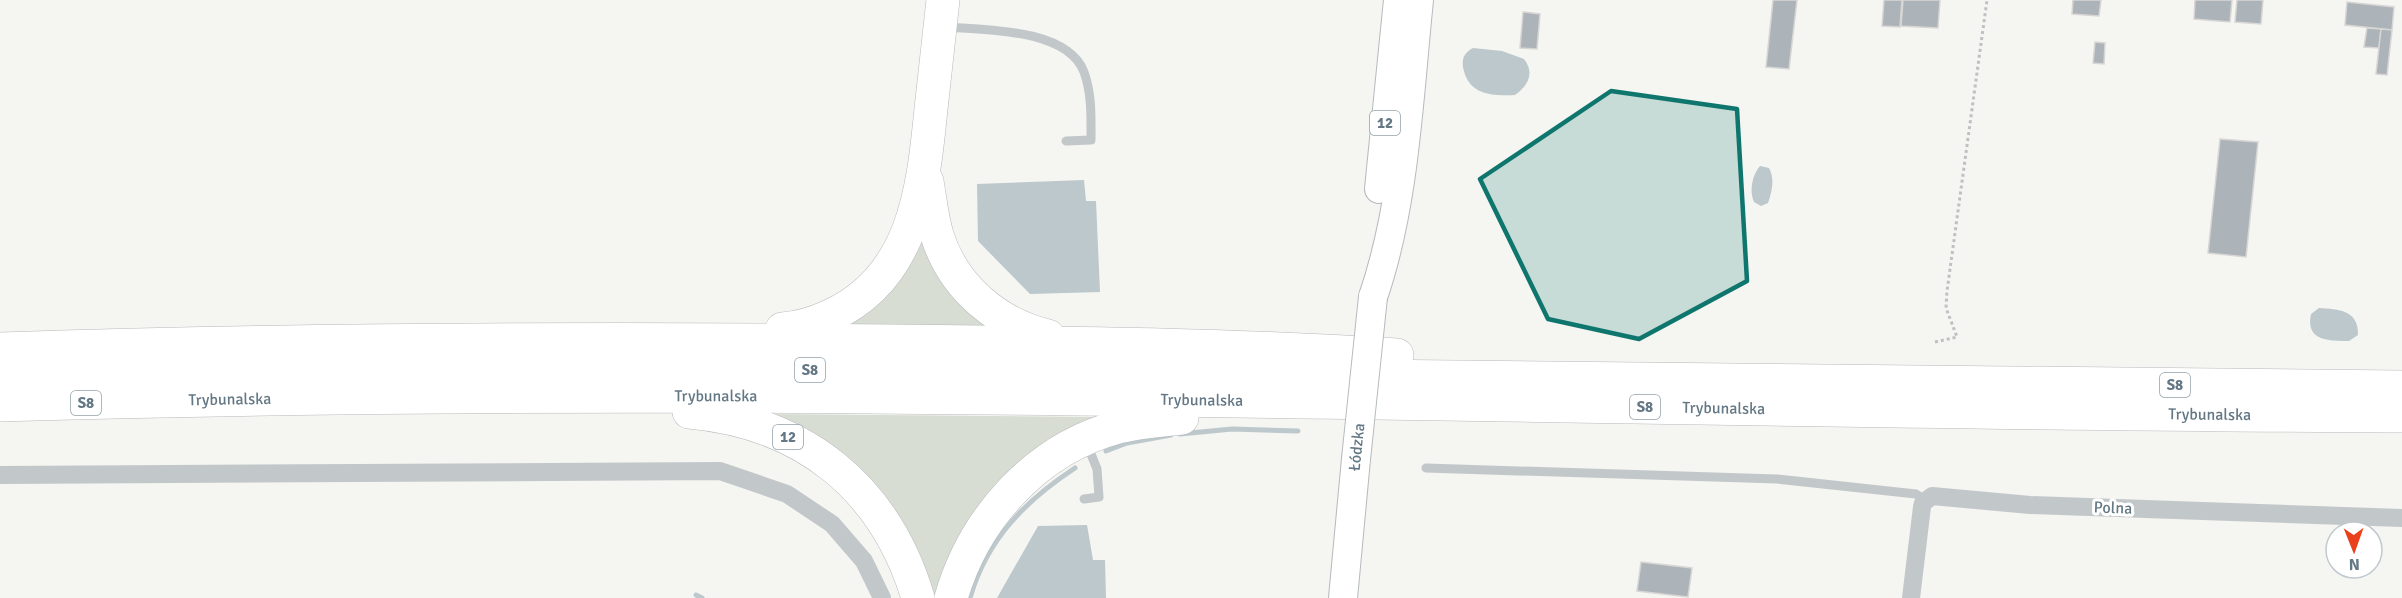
<svg xmlns="http://www.w3.org/2000/svg" width="2402" height="598" font-family="Signika,sans-serif">
	<style>
		.green { fill: #d7ddd2 }
		.water { fill: #bcc8cc }
		.lines { fill: none; stroke-linecap: round; stroke-linejoin: round }
		.stream { stroke: #bcc8cc; stroke-width: 5 }
		.building { fill: #acb4b9; stroke: #d7d6d4; stroke-width: 1.5 }
		.primary-casing { stroke: #b5babd; stroke-width: 30 }
		.highway-casing { stroke: #b7babd; stroke-width: 34 }
		.path { stroke: #bec0c2; stroke-width: 3; stroke-dasharray: 3 3; stroke-linecap: butt }
		.lane { stroke: #c2c7c9; stroke-width: 9 }
		.street { stroke: #c2c7c9; stroke-width: 18 }
		.primary { stroke: #fff; stroke-width: 28 }
		.highway { stroke: #fff; stroke-width: 33 }
		.primary-bridge-casing { stroke: #b5babd; stroke-width: 30; stroke-linecap: butt }
		.primary-bridge { stroke: #fff; stroke-width: 28 }
		.marked { fill: #0f766e; fill-opacity: 0.2; stroke: #0f766e; stroke-width: 4.5; stroke-linejoin: round }
		.labels { text-anchor: middle; dominant-baseline: central; stroke-width: 6; stroke-linejoin: round; paint-order: stroke }
		.shield { fill: #fff; stroke: #92a0a9; stroke-width: 1.5 }
		.shield-label { font-size: 15px; font-weight: bold; fill: #637784 }
		.street-label { font-size: 16px; fill: #637784; stroke: #fff }
	</style>
	<rect width="100%" height="100%" fill="#f5f5f1"/>
	<!-- green -->
	<g class="green">
		<path d="M922,222l77,104 -160,3z"/>
		<path d="M763,414l331,3 3,6 -40,23 -118,152h-11l-15,-52z"/>
	</g>
	<!-- water -->
	<g class="water">
		<path d="M1473,48l29,3 22,8c11,14 4,27 -9,36 -24,1 -47,0 -52,-28 -1,-9 1,-14 10,-19z"/>
		<path d="M1760,166l9,2c6,11 3,23 -1,35l-7,3 -7,-4c-5,-11 -2,-27 6,-36z"/>
		<path d="M1084,180l2,21h10l4,91 -70,2 -52,-53 -1,-57z"/>
		<path d="M2319,308c19,1 40,2 39,27l-9,6c-20,0 -44,0 -38,-27z"/>
		<path d="M1087,525l6,35h12l1,38h-109l41,-72z"/>
	</g>
	<g class="lines">
		<!-- stream -->
		<g class="stream">
			<path d="M1180,434l52,-5 66,2"/>
			<path d="M1106,451l21,-8 44,-8"/>
			<path d="M696,595l6,3"/>
			<path d="M970,598c17,-59 55,-97 105,-130"/>
		</g>
	</g>
	<!-- building -->
	<g class="building">
		<path d="M1773,0h24l-8,69 -23,-2z"/>
		<path d="M1884,0h18l-2,27 -18,-1z"/>
		<path d="M1903,0h37l-2,28 -37,-2z"/>
		<path d="M2073,0h28l-2,16 -27,-2z"/>
		<path d="M2195,0h37l-2,22 -36,-3z"/>
		<path d="M2237,0h26l-2,24 -26,-2z"/>
		<path d="M2347,2l47,5 -2,23 -47,-5z"/>
		<path d="M1523,12l17,2 -3,35 -17,-1z"/>
		<path d="M2367,28l14,1 -2,19 -15,-1z"/>
		<path d="M2381,29l11,1 -5,45 -11,-1z"/>
		<path d="M2095,42l10,1 -1,21 -11,-1z"/>
		<path d="M2220,139l38,3 -12,115 -38,-4z"/>
		<path d="M1641,562l51,6 -4,29 -51,-6z"/>
	</g>
	<g class="lines">
		<!-- primary casing -->
		<g class="primary-casing">
			<g id="primary">
				<path d="M1379,189l19,-189"/>
				<path d="M1373,297c32,-93 36,-200 46,-297"/>
				<path d="M1343,598l13,-139"/>
			</g>
		</g>
		<!-- highway casing -->
		<g class="highway-casing">
			<g id="highway">
				<path d="M927,181c3,18 5,37 10,54 16,52 60,89 111,101"/>
				<path d="M782,329c17,-1 33,-6 48,-13 84,-38 93,-126 101,-207 4,-36 8,-73 12,-109"/>
				<path d="M0,349c297,-10 594,-11 892,-8 168,2 337,3 505,14"/>
				<path d="M0,377l237,-5 454,-3 1711,18"/>
				<path id="s1" d="M0,405c801,-24 1601,8 2402,11"/>
				<path d="M689,412c114,10 196,75 229,186"/>
				<path d="M951,598c23,-80 85,-149 167,-171 21,-5 42,-7 64,-9"/>
			</g>
		</g>
		<!-- path -->
		<path class="path" d="M1935,342l22,-5 -11,-29 1,-17 40,-291"/>
		<!-- lane -->
		<g class="lane">
			<path d="M945,27c39,3 122,1 139,45 8,22 7,45 7,68l-25,1"/>
			<path d="M1426,468l351,11 139,15 10,6"/>
			<path d="M1084,499l15,-2 -2,-28 -10,-25"/>
		</g>
		<!-- street -->
		<g class="street">
			<path d="M0,475l720,-4 67,23 45,30 32,37 18,37"/>
			<path d="M1911,598l11,-91 1,-4 9,-7 98,9 372,13"/>
		</g>
		<!-- primary -->
		<use href="#primary" class="primary"/>
		<!-- highway -->
		<use href="#highway" class="highway"/>
		<!-- primary-bridge casing -->
		<g class="primary-bridge-casing">
			<path id="primary-bridge" d="M1356,459l17,-162"/>
		</g>
		<!-- primary-bridge -->
		<use href="#primary-bridge" class="primary-bridge"/>
	</g>
	<!-- marked area -->
	<path class="marked" d="M1611,91l126,18 10,172 -108,58 -91,-20 -68,-140z"/>
	<g class="labels">
		<!-- shield labels -->
		<g class="shield">
			<rect x="1370" y="111" width="30" height="24" rx="4.5"/>
			<rect x="795" y="358" width="30" height="24" rx="4.5"/>
			<rect x="2160" y="373" width="30" height="24" rx="4.5"/>
			<rect x="71" y="391" width="30" height="24" rx="4.5"/>
			<rect x="1630" y="395" width="30" height="24" rx="4.5"/>
			<rect x="773" y="425" width="30" height="24" rx="4.5"/>
		</g>
		<g class="shield-label">
			<text x="1385" y="123">12</text>
			<text x="810" y="370">S8</text>
			<text x="2175" y="385">S8</text>
			<text x="86" y="403">S8</text>
			<text x="1645" y="407">S8</text>
			<text x="788" y="437">12</text>
		</g>
		<!-- street labels -->
		<g class="street-label">
			<text stroke="none"><textPath href="#s1" startOffset="716">Trybunalska</textPath></text>
			<text stroke="none"><textPath href="#s1" startOffset="230">Trybunalska</textPath></text>
			<text stroke="none"><textPath href="#s1" startOffset="1202">Trybunalska</textPath></text>
			<text stroke="none"><textPath href="#s1" startOffset="1724">Trybunalska</textPath></text>
			<text stroke="none"><textPath href="#s1" startOffset="2210">Trybunalska</textPath></text>
			<text transform="translate(1357 447) rotate(-84)">Łódzka</text>
			<text transform="translate(2113 508) rotate(2)">Polna</text>
		</g>
	</g>
	<!-- north arrow -->
	<g transform="translate(2354 550) rotate(179)"><circle r="28" fill="#ffffff" stroke="#c1c9ce" stroke-width="1.5"/>
	<path d="M0-4.5L10 22L0 15L-10 22Z" fill="#eb401c"/>
	<text y="-9" font-size="16" font-weight="bold" text-anchor="middle" fill="#637784">N</text>
	</g>
</svg>
